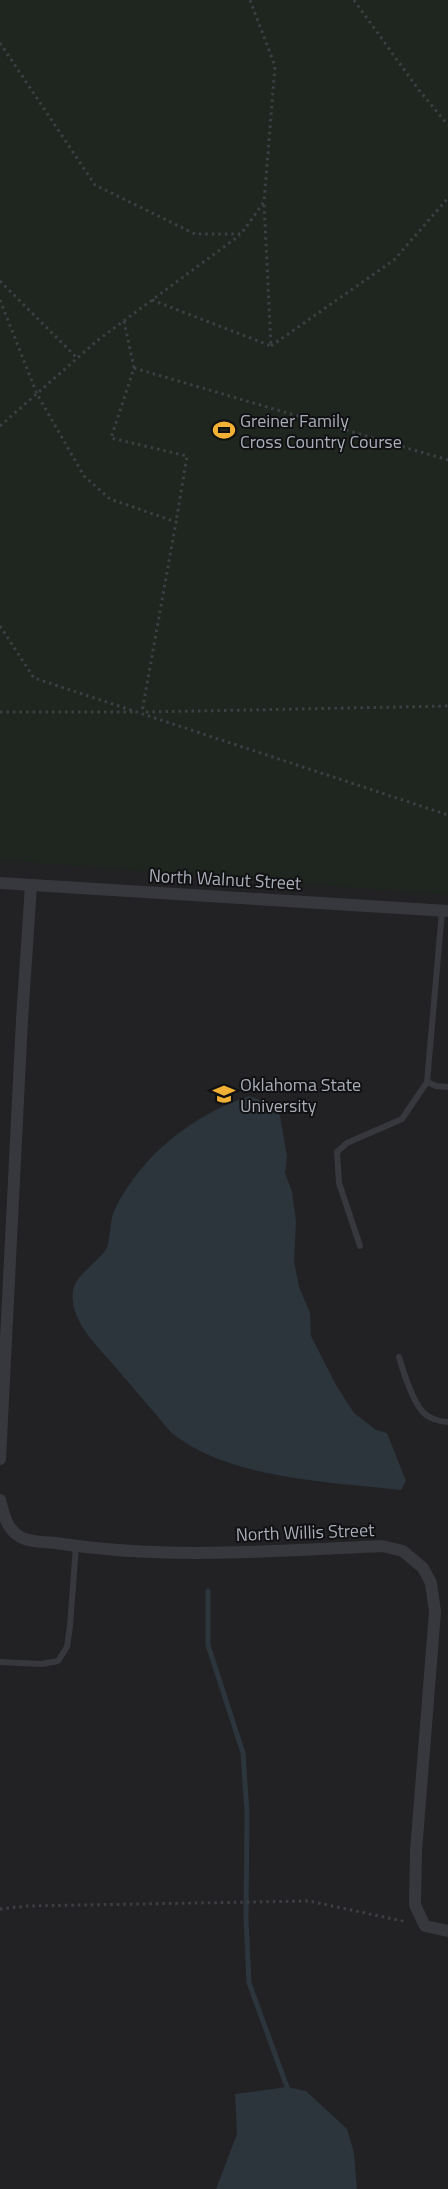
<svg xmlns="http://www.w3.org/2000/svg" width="448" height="2189" font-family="'Titillium Web',sans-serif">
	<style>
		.built { fill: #222225 }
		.green { fill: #1e261f }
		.water { fill: #2c353c }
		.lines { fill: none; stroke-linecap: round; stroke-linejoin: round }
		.stream { stroke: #2c353c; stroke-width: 5 }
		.path { stroke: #3d3f44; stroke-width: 3; stroke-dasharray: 2.5 4; stroke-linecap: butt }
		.lane { stroke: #37383d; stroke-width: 6 }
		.street { stroke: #37383d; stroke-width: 12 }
		.labels { text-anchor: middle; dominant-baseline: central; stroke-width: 4; stroke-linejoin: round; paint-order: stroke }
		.poi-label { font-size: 18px; fill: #a8adb8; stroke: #111113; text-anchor: start }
		.street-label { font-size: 18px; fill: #a8adb8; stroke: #111113 }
	</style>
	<rect width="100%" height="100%" fill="#161618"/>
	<!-- built -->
	<rect class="built" x="0" y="0" width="448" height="2189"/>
	<!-- green -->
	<path class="green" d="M0,0h448v895l-448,-35z"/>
	<!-- water -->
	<g class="water">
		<path d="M249,1096l23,8 8,12 7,40 -2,17 7,19 4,29 -2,40 5,26 11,26 1,23 25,49 18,28 22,17 11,3 19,48 -5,9c-69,-8 -172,-11 -228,-56 -7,-6 -13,-16 -20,-23 -14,-16 -28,-33 -42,-49 -16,-18 -42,-43 -38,-71 2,-18 32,-32 35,-47 3,-12 2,-27 8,-37 27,-53 77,-92 133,-111z"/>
		<path d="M287,2087l19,4 41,38 7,24 3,36h-141l21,-55 -2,-40z"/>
	</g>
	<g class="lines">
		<!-- stream -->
		<path class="stream" d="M208,1591v54l35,108 4,60 -1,106 3,64 38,104"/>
		<!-- path -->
		<g class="path">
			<path d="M354,0l64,89 30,36"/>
			<path d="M0,43l95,142 100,49h46l23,-32 11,-136 -25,-66"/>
			<path d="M0,281l77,77"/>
			<path d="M0,300l37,94 47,82 26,23 66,23 -34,190"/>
			<path d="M152,300l119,46 -7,-144"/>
			<path d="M124,321l10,47 -23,70 76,18 -11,66"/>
			<path d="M271,346l123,-86 54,-62"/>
			<path d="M134,368l314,92"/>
			<path d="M0,426l98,-86 142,-105"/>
			<path d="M0,626l34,52 414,137"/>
			<path d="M0,712h137"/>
			<path d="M146,712l302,-6"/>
			<path d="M0,1909l28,-3 281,-5 98,21"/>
		</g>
		<!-- lane -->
		<g class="lane">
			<path d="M427,1082l15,-171"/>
			<path d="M360,1246l-21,-63 -2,-31 10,-9 55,-24 25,-37 9,4 12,1"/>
			<path d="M399,1357c4,14 14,45 24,55 5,6 17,10 25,10"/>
			<path d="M0,1662l42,2 16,-3 9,-14 3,-21 6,-80"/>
		</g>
		<!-- street -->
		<g class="street">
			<path d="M0,883l448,28"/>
			<path d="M0,1459l22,-439 9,-135"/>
			<path d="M0,1500c4,14 6,28 19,36 8,6 26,6 37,7 108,17 218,8 326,3l21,5 20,17 8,15 4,29 -19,239 -1,54 10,21 23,5"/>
		</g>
	</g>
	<!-- icons -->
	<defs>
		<g id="stadium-bare" transform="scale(1.725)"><path d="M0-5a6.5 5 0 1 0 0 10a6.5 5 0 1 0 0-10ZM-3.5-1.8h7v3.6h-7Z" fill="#f2b134" stroke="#111113" stroke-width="2.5" paint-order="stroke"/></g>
		<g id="university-bare" transform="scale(1.725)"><path d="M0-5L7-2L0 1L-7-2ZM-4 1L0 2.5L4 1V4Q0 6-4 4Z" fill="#f2b134" stroke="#111113" stroke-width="2.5" paint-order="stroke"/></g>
	</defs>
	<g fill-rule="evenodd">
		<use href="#stadium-bare" x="224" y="430"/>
		<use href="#university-bare" x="224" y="1094"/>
	</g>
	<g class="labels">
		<!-- poi labels -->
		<g class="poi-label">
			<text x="240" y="420">Greiner Family<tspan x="240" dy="21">Cross Country Course</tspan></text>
			<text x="240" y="1084">Oklahoma State<tspan x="240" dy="21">University</tspan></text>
		</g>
		<!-- street labels -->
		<g class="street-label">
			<text transform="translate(225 879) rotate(3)">North Walnut Street</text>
			<text transform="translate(305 1532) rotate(-2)">North Willis Street</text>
		</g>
	</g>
</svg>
